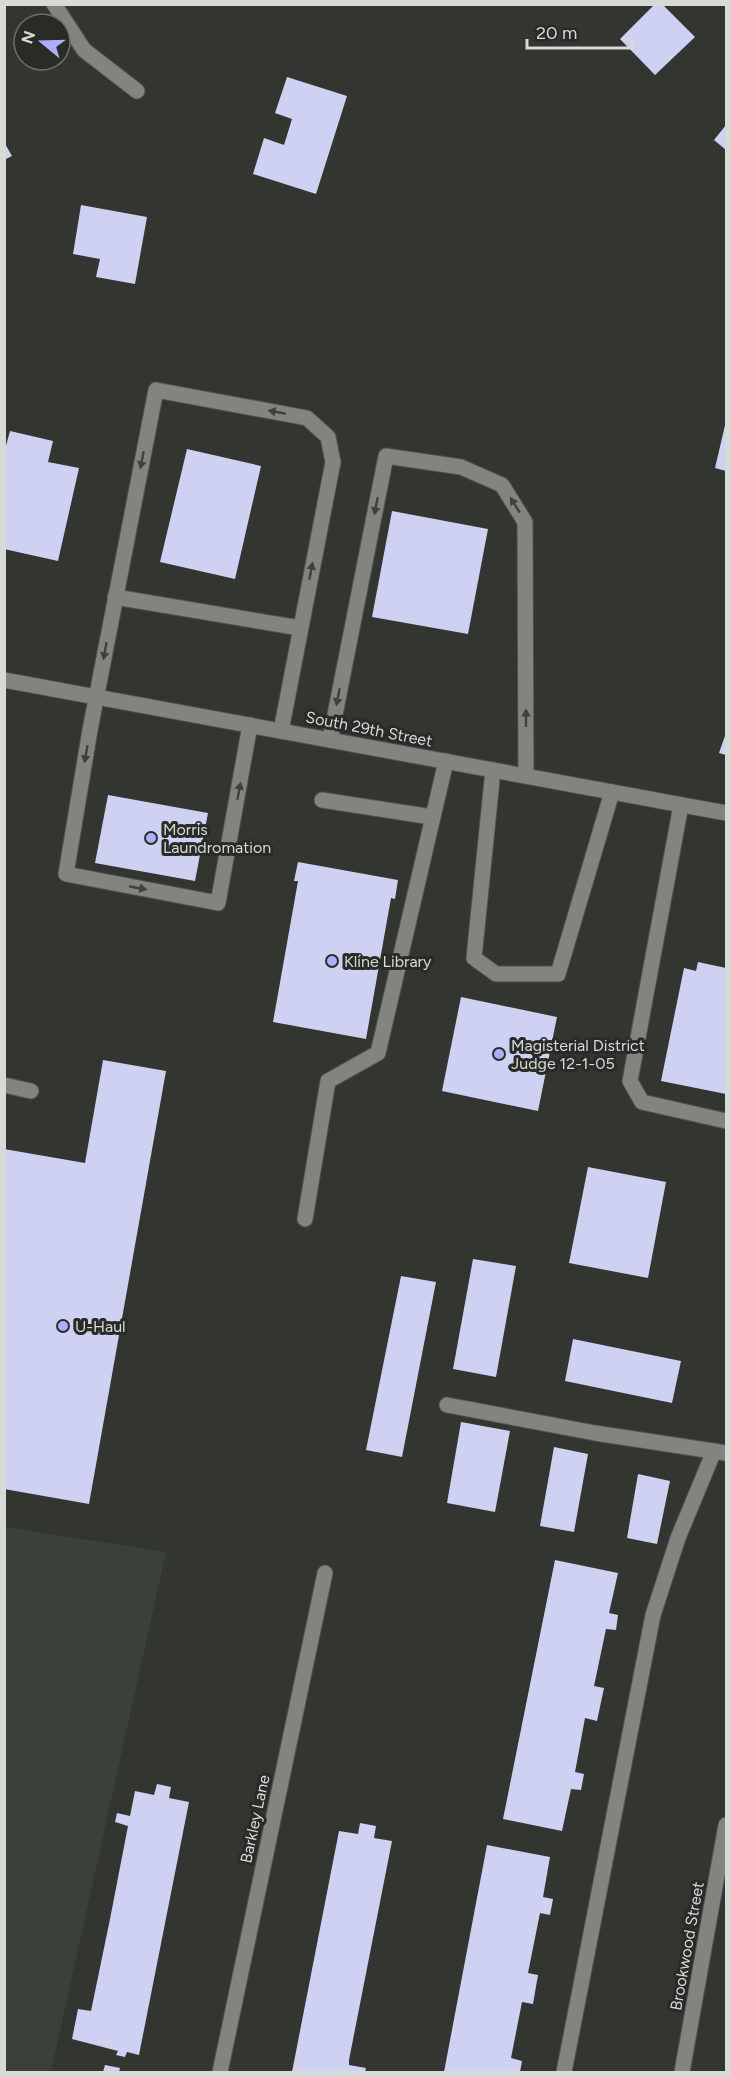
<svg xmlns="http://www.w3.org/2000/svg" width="731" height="2077" font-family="Figtree,sans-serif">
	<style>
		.built { fill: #3a4138 }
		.building { fill: #ced1f1 }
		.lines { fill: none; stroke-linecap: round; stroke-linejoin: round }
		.minor-casing { stroke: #4f524e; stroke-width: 17 }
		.minor { stroke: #81847f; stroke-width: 15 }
		.oneway { fill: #3f413d }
		.poi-dot { fill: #abaffb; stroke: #292b27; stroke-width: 2 }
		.labels { text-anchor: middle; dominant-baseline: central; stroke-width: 6; stroke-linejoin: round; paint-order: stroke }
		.street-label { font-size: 16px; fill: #d8dad7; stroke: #292b27 }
		.poi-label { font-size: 16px; fill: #d8dad7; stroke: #292b27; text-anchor: start }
	</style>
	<rect width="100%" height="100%" fill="#333531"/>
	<!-- built -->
	<path class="built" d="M5,1527l161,25 -115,520h-46z"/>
	<!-- building -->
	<g class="building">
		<path d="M655,4h7l33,33 -40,38 -35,-36z"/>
		<path d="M287,77l60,19 -31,98 -63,-20 11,-36 20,7 8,-26 -17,-6z"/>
		<path d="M726,125v25l-12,-10z"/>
		<path d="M4,142l8,14 -8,4z"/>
		<path d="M81,205l66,12 -12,67 -39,-7 4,-18 -27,-5z"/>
		<path d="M726,421v50l-11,-3z"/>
		<path d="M10,431l43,10 -5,21 31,6 -21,93 -54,-12v-96z"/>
		<path d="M187,449l74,17 -26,113 -75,-17z"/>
		<path d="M392,511l96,18 -20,105 -96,-17z"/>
		<path d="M726,733v22l-7,-2z"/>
		<path d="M108,795l100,18 -13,68 -100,-18z"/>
		<path d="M298,862l100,18 -3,19 -4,-1 -25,141 -93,-17 25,-141h-4z"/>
		<path d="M698,962l28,6v126l-65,-13 23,-113 12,3z"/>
		<path d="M461,997l96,20 -19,94 -96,-20z"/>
		<path d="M103,1060l63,11 -77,433 -85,-15v-340l81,14z"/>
		<path d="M588,1167l78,15 -18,96 -79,-15z"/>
		<path d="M473,1259l43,7 -20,111 -43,-8z"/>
		<path d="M401,1276l35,6 -34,175 -36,-7z"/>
		<path d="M573,1339l108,22 -9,42 -107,-22z"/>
		<path d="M461,1422l49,9 -15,81 -48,-9z"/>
		<path d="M554,1447l34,7 -14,78 -34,-6z"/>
		<path d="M638,1474l32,7 -13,63 -30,-6z"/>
		<path d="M555,1560l63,13 -9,40 9,2 -2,15 -10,-1 -12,57 10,2 -7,33 -12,-3 -10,54 9,2 -3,16 -10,-1 -9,42 -59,-12z"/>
		<path d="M157,1784l14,3 -2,11 20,4 -50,253 -12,-3 -2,5 -9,-2 2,-4 -46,-12 6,-30 13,2 19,-92 18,-93 -13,-4 2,-9 13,3 5,-25 19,4z"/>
		<path d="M360,1823l16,3 -2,12 18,3 -43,219v5l17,3 -1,4h-73l47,-241 19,3z"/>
		<path d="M487,1845l63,12 -7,40 10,2 -3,16 -10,-2 -12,60 10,2 -5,29 -11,-2 -11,56 11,3 -2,11h-76z"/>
		<path d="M105,2065l15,3 -1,4h-16z"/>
	</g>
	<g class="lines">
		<!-- minor casing -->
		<g class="minor-casing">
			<g id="minor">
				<path d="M54,4l30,46 53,41"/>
				<path d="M115,597l185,31"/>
				<path d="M4,680l722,133"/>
				<path d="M250,725l-32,178 -152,-29 24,-144 66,-340 151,28 21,19 5,25 -52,269"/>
				<path d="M330,740l56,-284 75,11 41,18 23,37 1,254"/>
				<path d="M493,770l-19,188 22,16h62l54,-182"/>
				<path d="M322,800l110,17"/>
				<path d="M681,805l-51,276 12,21 84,19"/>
				<path d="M4,1085l27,6"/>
				<path d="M305,1219l23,-138 50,-28 68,-292"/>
				<path d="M447,1405l148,28 131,20"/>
				<path d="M220,2072l105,-499"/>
				<path d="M564,2072l89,-457 25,-77 36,-87"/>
				<path d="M682,2072l44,-247"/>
			</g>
		</g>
		<!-- minor -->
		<use href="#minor" class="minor"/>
	</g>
	<!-- one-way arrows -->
	<defs><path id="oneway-solid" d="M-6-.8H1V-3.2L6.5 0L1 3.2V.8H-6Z" transform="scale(1.5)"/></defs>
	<g class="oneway">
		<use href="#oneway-solid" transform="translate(277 412) rotate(-169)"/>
		<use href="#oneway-solid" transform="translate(142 460) rotate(101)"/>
		<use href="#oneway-solid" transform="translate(515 505) rotate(-122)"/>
		<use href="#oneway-solid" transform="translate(376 506) rotate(101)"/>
		<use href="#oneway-solid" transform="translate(311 571) rotate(-79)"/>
		<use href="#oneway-solid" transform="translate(105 651) rotate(100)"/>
		<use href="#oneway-solid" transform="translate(338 697) rotate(101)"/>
		<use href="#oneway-solid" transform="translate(526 718) rotate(-90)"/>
		<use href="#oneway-solid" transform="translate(86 754) rotate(100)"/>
		<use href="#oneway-solid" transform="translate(239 791) rotate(-79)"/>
		<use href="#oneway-solid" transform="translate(138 888) rotate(11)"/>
	</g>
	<!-- markers -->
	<g class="poi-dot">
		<circle cx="151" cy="838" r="6"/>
		<circle cx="332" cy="961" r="6"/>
		<circle cx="499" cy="1054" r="6"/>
		<circle cx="63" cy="1326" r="6"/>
	</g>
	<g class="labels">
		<!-- street labels -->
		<g class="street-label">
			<text transform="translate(369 729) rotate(11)">South 29th Street</text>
			<text transform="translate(255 1819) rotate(-78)">Barkley Lane</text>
			<text transform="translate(687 1946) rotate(-80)">Brookwood Street</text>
		</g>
		<!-- poi labels -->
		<g class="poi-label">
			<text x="163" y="829">Morris<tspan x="163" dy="18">Laundromation</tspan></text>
			<text x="344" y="961">Kline Library</text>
			<text x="511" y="1045">Magisterial District<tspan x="511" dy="18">Judge 12-1-05</tspan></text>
			<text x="75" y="1326">U-Haul</text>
		</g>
	</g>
	<!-- border -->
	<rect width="731" height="2077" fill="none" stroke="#d8dad7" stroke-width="12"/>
	<!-- north arrow -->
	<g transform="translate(42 42) rotate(289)"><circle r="28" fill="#292b27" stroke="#6f716d" stroke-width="1.5"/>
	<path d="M0-4.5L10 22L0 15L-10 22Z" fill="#abaffb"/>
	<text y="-9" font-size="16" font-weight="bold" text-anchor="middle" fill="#d8dad7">N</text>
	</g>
	<!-- scale -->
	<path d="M527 39v9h105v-9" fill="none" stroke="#d8dad7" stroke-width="3"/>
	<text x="536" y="39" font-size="18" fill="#d8dad7" stroke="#292b27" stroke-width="4.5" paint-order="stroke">20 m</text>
</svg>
